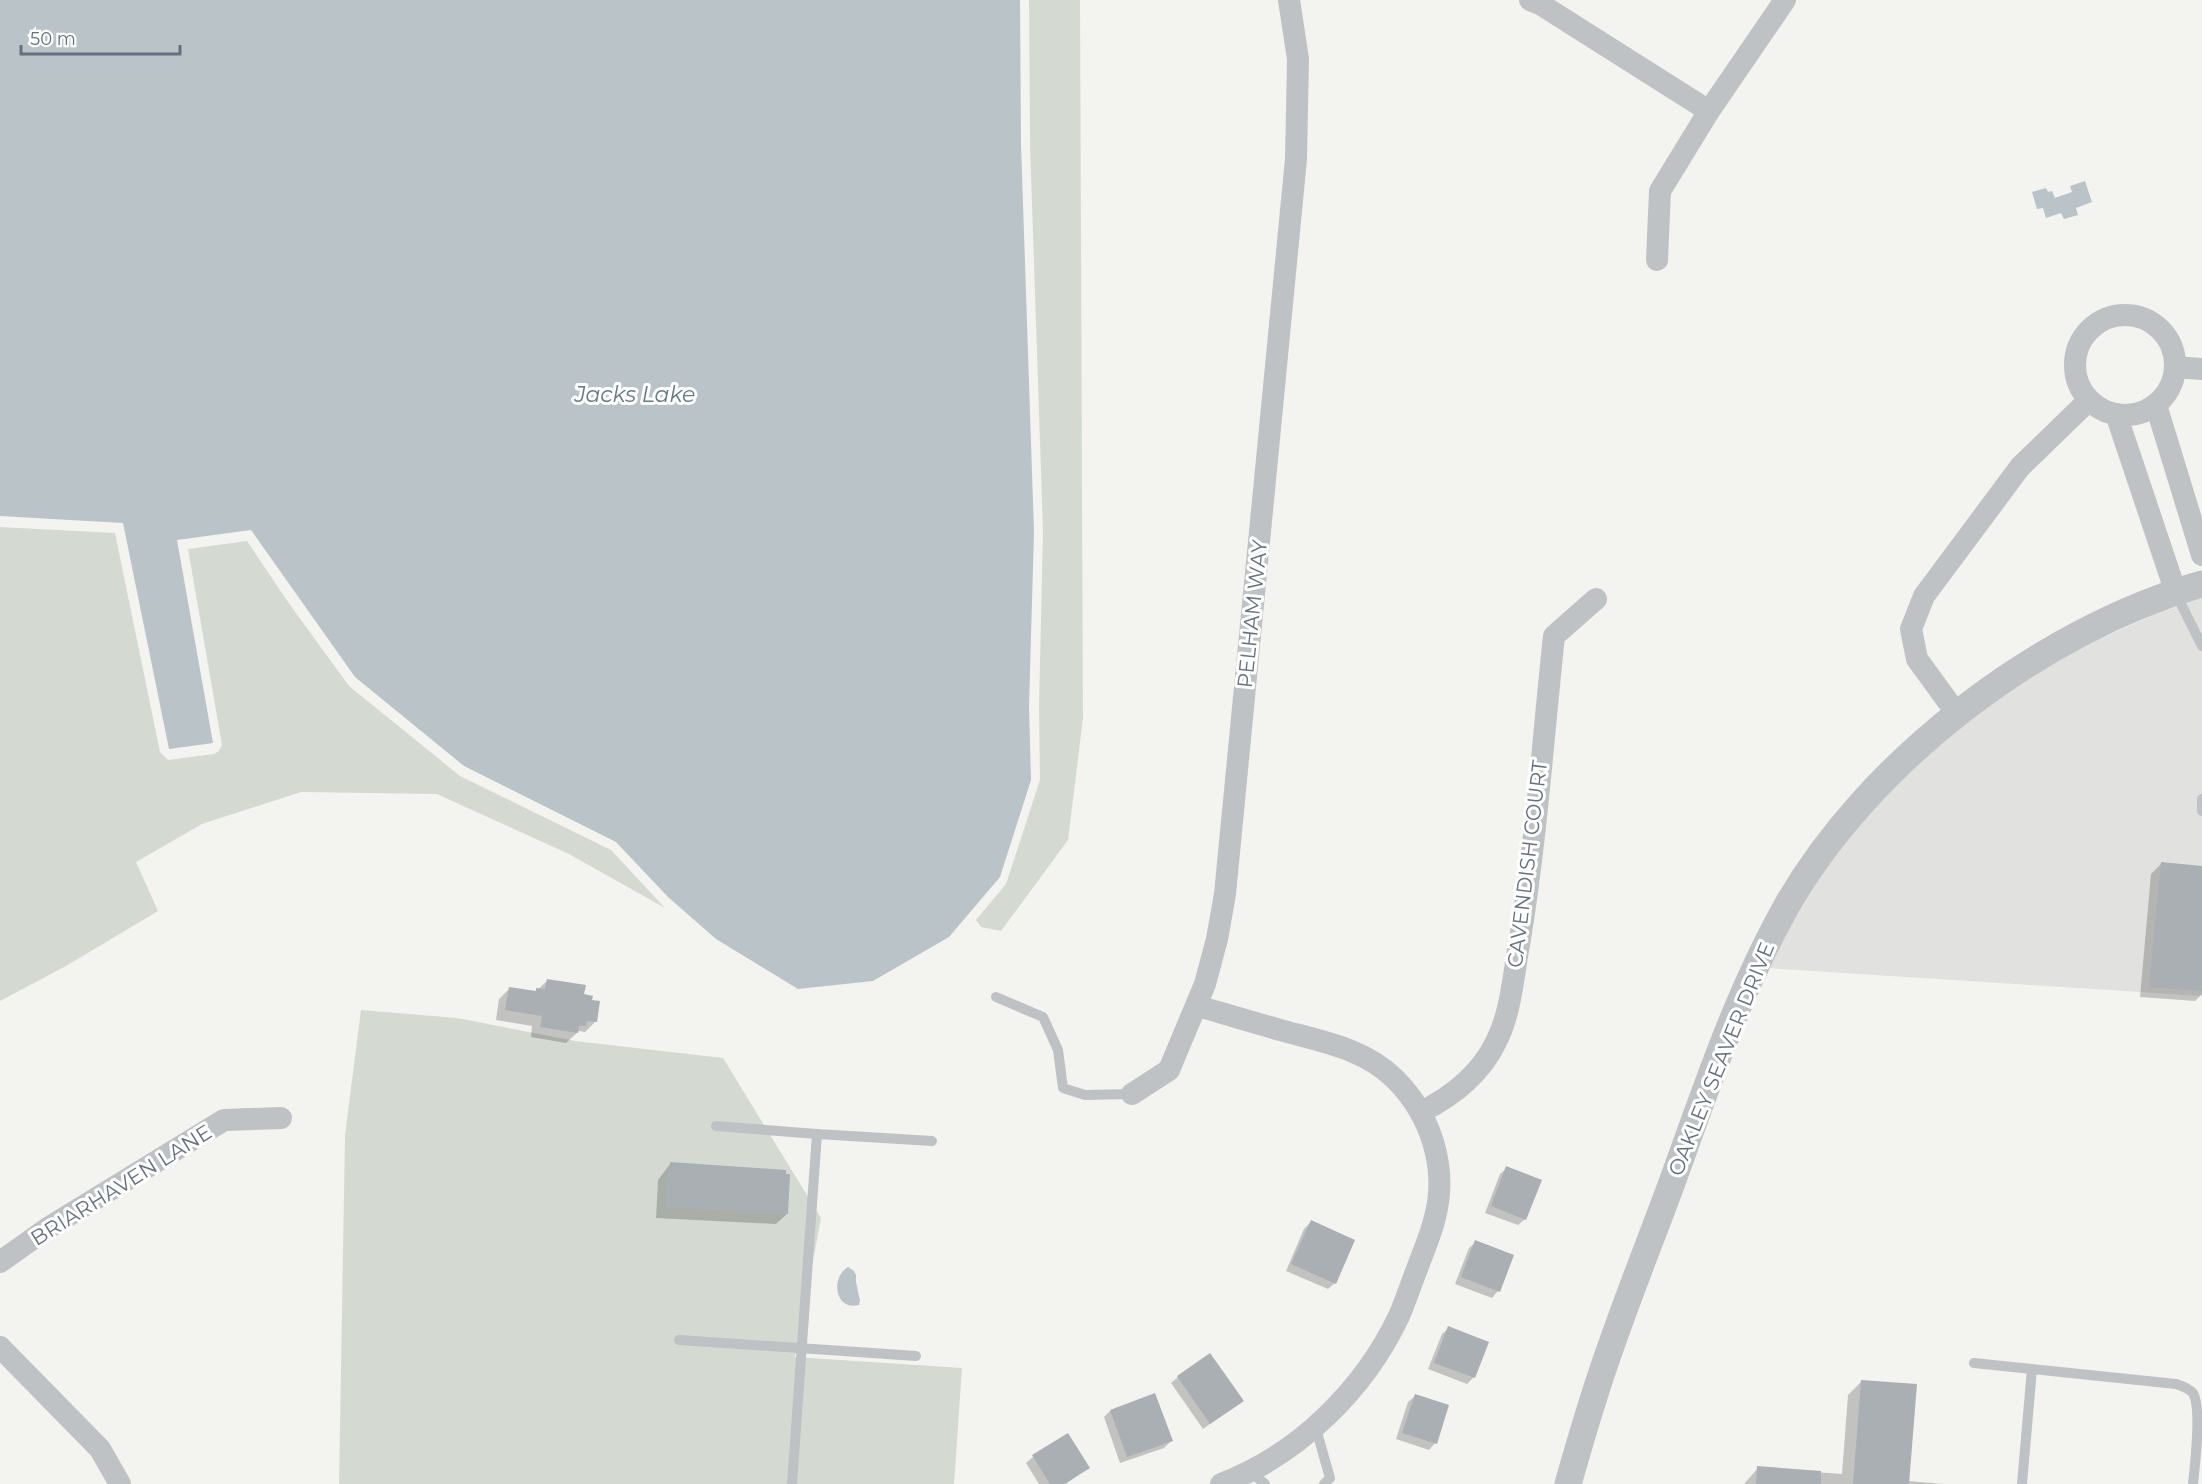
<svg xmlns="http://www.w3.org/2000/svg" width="2202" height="1484" font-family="Montserrat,sans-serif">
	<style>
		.built { fill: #e1e2e0 }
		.green { fill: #d4dad1 }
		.water { fill: #bac3c8 }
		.shadow { fill: #0003 }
		.building { fill: #a9afb3 }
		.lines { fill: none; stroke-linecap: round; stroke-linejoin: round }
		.service { stroke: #bfc2c5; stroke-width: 10 }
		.minor { stroke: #bfc2c5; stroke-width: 22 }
		.tertiary { stroke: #bfc2c5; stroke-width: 27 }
		.labels { text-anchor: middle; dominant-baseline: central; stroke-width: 6; stroke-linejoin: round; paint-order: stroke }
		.street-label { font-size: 21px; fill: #65717e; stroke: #fff }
		.water-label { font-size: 22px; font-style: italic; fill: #657983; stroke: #fff }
	</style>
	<rect width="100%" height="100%" fill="#f3f3f0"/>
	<!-- built -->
	<path class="built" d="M2202,598v398l-435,-28 6,-13 59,-97 30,-38 54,-56 47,-40 55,-40 64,-37 71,-32z"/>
	<!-- green -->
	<g class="green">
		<path d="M1029,0h51l3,718 -15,122 -67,91 -20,-4 -5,-7 30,-36 34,-104 -1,-74 4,-175 -13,-387z"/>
		<path d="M0,527l115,6 45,219 8,8 46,-6 5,-3 3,-6 -34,-196 59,-8 41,61 61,84 111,90 151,74 54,58 -96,-54 -132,-60 -136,-2 -99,32 -66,38 22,49 -92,55 -66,35z"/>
		<path d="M361,1010l96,8 118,23 148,17 98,160 -26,139 167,11 -8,116h-615l6,-349z"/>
	</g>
	<!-- water -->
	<g class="water">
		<path d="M0,0h1020l1,144 13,388 -5,174 2,74 -31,97 -51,60 -76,44 -75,8 -82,-50 -48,-42 -52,-55 -152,-76 -109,-89 -104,-147 -74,10 36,203 -44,6 -46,-226 -123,-7z"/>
		<path d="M2085,181l7,21 -16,6 2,7 -14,4 -3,-6 -15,5 -3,-10 -6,1 -5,-17 14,-4 2,4 4,-1 3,7 17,-6 -2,-6z"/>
		<path d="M848,1267l6,4 2,4v7l4,19 -1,4c-24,6 -29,-27 -11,-38z"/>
	</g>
	<!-- shadow -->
	<g class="shadow">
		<path d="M2161,864l41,3v127l-7,7 -55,-4 11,-123z"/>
		<path d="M548,980l35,16 12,26 -10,10 -6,-1 -13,12 -35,-6 1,-11 -36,-6 3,-21 10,-10 25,4z"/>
		<path d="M670,1164l117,50 -11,10 -120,-6 2,-38z"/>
		<path d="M1507,1168l18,51 -7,6 -33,-12 15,-39z"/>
		<path d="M1311,1222l24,61 -7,6 -42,-18 18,-42z"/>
		<path d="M1476,1242l36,14 -14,35 -6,7 -37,-14 14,-36z"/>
		<path d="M1449,1328l38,15 -14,35 -6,6 -39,-15 14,-35z"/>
		<path d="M1178,1377l64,24 -39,28 -32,-46z"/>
		<path d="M1862,1381l46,100 36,3h-200l14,-16 84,6 6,-79z"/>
		<path d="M1415,1396l20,47 -6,7 -33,-11 12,-37z"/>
		<path d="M1110,1411l61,30 -7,7 -44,15 -16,-46z"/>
		<path d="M1067,1435l21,33 -22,16h-27l-13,-21 7,-6z"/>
	</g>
	<!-- building -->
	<g class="building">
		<path d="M2161,862l41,4v125l-53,-4z"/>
		<path d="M547,979l39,6 -2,9 9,2 -1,4 8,1 -3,21 -10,-1 -1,5h-7l-1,7 -38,-6 2,-11 -37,-6 4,-23 27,4v-3l9,1z"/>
		<path d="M670,1162l116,8v4h4l-2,40 -123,-6 3,-40h2z"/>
		<path d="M1506,1166l36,14 -16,40 -35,-14z"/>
		<path d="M1311,1220l44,20 -19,44 -45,-20z"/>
		<path d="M1475,1240l39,15 -14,37 -39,-15z"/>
		<path d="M1448,1326l41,16 -14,36 -41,-15z"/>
		<path d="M1210,1353l34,48 -34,23 -33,-48z"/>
		<path d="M1861,1380l56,4 -8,100h-56z"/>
		<path d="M1155,1393l18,48 -46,16 -17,-47z"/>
		<path d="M1415,1394l34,11 -12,39 -35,-11z"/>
		<path d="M1068,1433l22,35 -26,16h-14l-18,-29z"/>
		<path d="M1757,1466l64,5v13h-65z"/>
	</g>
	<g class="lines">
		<!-- service -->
		<g class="service">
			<path d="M2176,594l26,52"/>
			<path d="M2202,799v12"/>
			<path d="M996,997l47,20 15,33 5,38 22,7 47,-1"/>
			<path d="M716,1126l101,8 -25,350"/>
			<path d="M817,1134l115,7"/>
			<path d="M679,1340l237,16"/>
			<path d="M1974,1363l202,21c6,2 13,4 17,9 9,15 2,71 0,91"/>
			<path d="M1315,1425l15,53 -6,6"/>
			<path d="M1249,1471l16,13"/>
			<path d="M2022,1484l10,-115"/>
		</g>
		<!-- minor -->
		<g class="minor">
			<path d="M1530,0l10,4 169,107"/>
			<path d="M1657,260l3,-69 49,-80 76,-111"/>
			<circle cx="2125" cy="365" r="50"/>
			<path d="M2175,367l27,2"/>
			<path d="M2156,405l46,150"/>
			<path d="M2116,414l60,179"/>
			<path d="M1957,714l-40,-55 -6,-30 13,-33 96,-129 69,-67"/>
			<path d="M1197,1006c29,8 58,17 87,25 40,11 81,18 111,48 36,36 53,89 40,138 -4,18 -12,35 -18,52 -6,15 -11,31 -18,47 -35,74 -101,139 -178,168"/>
			<path d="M1132,1094l37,-24 36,-86 12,-45 8,-45 71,-735 2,-100 -9,-59"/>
			<path d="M1421,1112c32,-16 59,-37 75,-70 15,-29 17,-65 23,-97 17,-102 24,-206 35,-309l42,-37"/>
			<path d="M0,1262l48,-34 176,-108 57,-2"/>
			<path d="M0,1347l100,102 20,35"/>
		</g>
		<!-- tertiary -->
		<path class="tertiary" d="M1568,1484c8,-28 16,-56 25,-84 23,-75 54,-149 81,-223 33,-91 64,-184 111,-268 82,-147 256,-279 417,-325"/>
	</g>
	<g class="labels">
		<!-- street labels -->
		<g class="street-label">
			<text transform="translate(1252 614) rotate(-84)">PELHAM WAY</text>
			<text transform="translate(1527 864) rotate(-83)">CAVENDISH COURT</text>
			<text transform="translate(1721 1059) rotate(-68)">OAKLEY SEAVER DRIVE</text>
			<text transform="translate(121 1185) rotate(-32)">BRIARHAVEN LANE</text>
		</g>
		<!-- water labels -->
		<g class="water-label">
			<text x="635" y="394">Jacks Lake</text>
		</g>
	</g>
	<!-- scale -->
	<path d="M21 45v9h159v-9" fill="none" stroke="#65717e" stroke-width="3"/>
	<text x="30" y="45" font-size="18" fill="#65717e" stroke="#ffffff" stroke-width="4.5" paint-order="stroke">50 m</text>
</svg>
